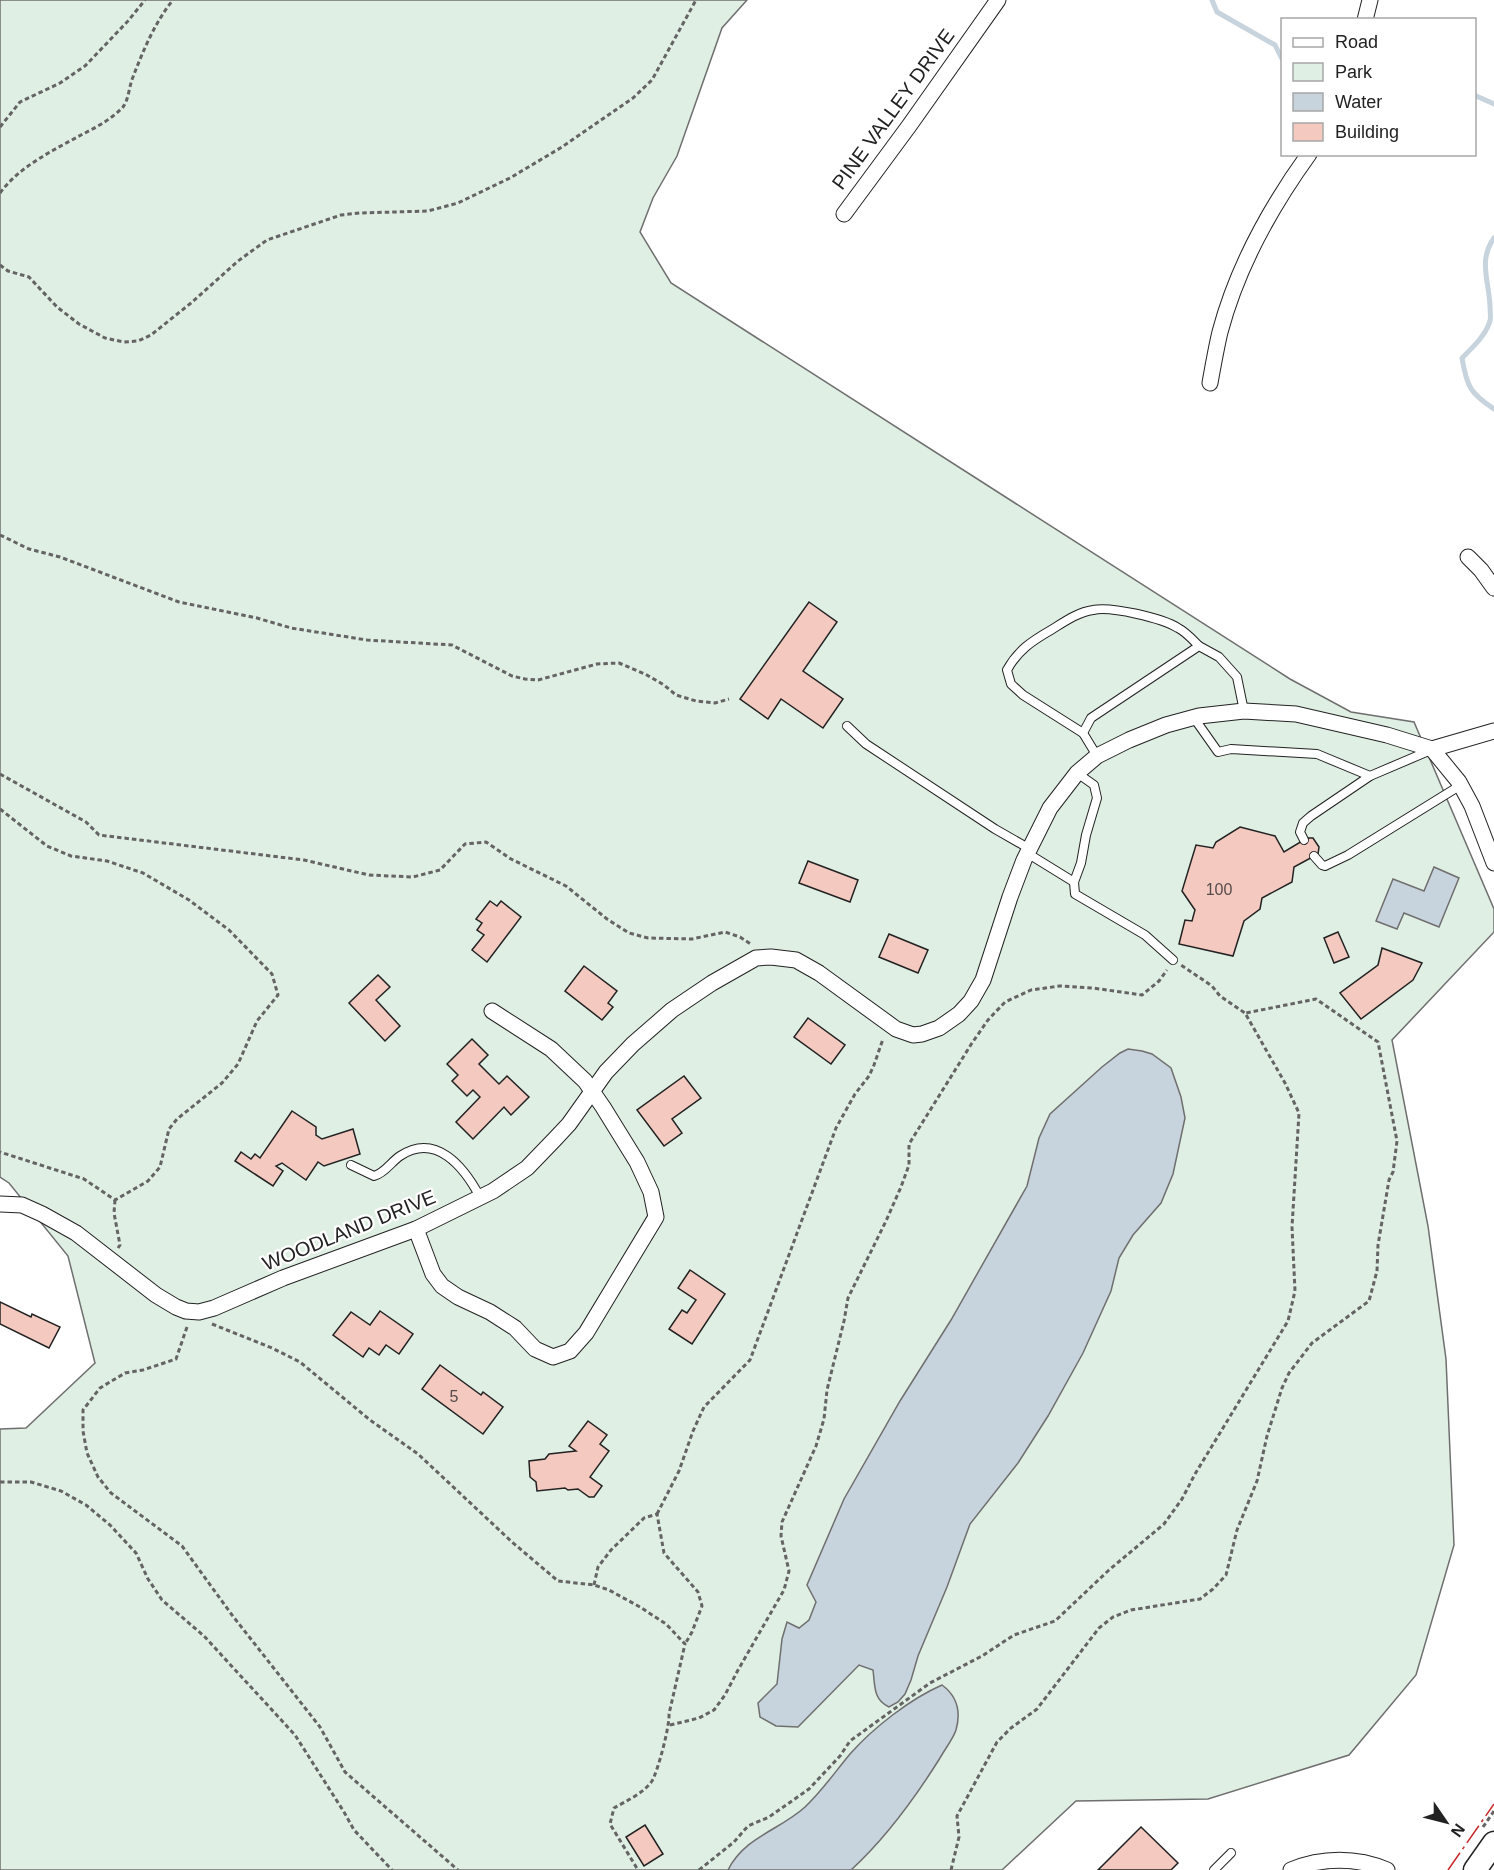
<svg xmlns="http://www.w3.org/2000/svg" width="1494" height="1870" font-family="Helvetica,sans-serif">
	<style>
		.green { fill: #e0efe3; stroke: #6f6f6f; stroke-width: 1.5 }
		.water { fill: #c7d3dd; stroke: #6f6f6f; stroke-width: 1.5 }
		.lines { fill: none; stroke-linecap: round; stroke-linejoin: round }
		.stream { stroke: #c7d3dd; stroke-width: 5 }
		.building { fill: #f3c9c0; stroke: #222; stroke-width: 1.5 }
		.service-casing { stroke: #222; stroke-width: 10 }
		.minor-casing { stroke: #222; stroke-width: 17 }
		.primary-casing { stroke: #222; stroke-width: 25 }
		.path { stroke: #646464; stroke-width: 3; stroke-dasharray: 4.5 3; stroke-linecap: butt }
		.service { stroke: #fff; stroke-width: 8 }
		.minor { stroke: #fff; stroke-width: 15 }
		.primary { stroke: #fff; stroke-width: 22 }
		.power { stroke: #c62828; stroke-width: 1.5; stroke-dasharray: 21 4.5 3 4.5; stroke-linecap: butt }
		.labels { text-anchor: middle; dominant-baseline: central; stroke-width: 4.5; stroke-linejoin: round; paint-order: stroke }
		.number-label { font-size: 16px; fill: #564c4a }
		.street-label { font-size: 20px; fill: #222; stroke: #fff }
	</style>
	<rect width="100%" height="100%" fill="#fff"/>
	<!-- green -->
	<path class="green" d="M0,0h747l-25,28 -45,128 -24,42 -13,34 31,51 619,396 61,33 63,10 80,187v23l-102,108 36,186 18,133 8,186 -38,130 -67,80 -141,44 -132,2 -74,69h-1002v-441l26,-1 69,-65 -27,-107 -59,-73 -9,-6z"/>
	<!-- water -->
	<g class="water">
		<path d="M1434,867l25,11 -20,49 -35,-14 -7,16 -21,-8 17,-42 31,12z"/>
		<path d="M1128,1049l14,2 10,3 19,14 10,29 4,21 -12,56 -12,29 -28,32 -14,23 -8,33 -28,62 -35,63 -30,47 -48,61 -23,63 -29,69 -7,24 -6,14 -7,8 -9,5c-16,-7 -14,-22 -16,-37l-14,-5 -61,62 -22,-1 -16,-9 -2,-14 19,-19 5,-45 5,-17 12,6 10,-8 7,-18 -9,-17 37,-86 56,-98 51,-81 76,-134 12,-48 11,-24 52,-47 18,-14z"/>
		<path d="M942,1685c15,11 19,27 14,45 -3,9 -11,19 -16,28 -25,40 -54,80 -89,112h-123c16,-33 52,-40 77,-63 17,-16 30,-35 45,-53 23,-26 60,-55 92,-69z"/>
	</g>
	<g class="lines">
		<!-- stream -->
		<g class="stream">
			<path d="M1212,0l5,12 58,33 7,14"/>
			<path d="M1474,95l20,9"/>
			<path d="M1494,238c-16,22 -5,43 -4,68 0,4 1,11 0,15 -4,14 -18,27 -28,37 5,29 8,35 32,51"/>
		</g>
	</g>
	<!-- building -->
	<g class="building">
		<path d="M809,602l28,20 -34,49 40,28 -20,29 -42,-29 -13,20 -28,-20z"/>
		<path d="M1240,827l35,9 9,16 23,-14h6l6,9 -1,7 -24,13 -2,15 -30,16 -2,11 -16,12 -11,35 -54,-12 6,-24 7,1 3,-11 -13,-19 14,-46 17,3 3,-6z"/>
		<path d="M808,861l50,19 -8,22 -51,-19z"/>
		<path d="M490,901l7,5 4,-5 20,16 -34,45 -15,-12 12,-15 -7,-5 5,-7 -6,-4z"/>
		<path d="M1338,932l11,25 -15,6 -10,-25z"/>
		<path d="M889,934l39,16 -10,23 -39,-16z"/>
		<path d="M1382,948l40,15 -9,17 -52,39 -21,-26 38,-28z"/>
		<path d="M584,966l33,25 -9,12 5,4 -11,13 -37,-29z"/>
		<path d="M378,975l12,12 -14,13 24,26 -15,15 -36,-38z"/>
		<path d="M808,1018l37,27 -14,19 -37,-27z"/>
		<path d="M472,1039l16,16 -9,9 20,20 8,-8 22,21 -18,18 -7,-8 -31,32 -17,-17 24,-25 -7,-7 -6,6 -15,-15 6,-6 -11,-11z"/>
		<path d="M684,1076l17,22 -29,21 10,14 -18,13 -27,-36z"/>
		<path d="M292,1111l24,16v8l6,4 31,-10 7,25 -36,12 -6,-4 -12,18 -24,-17 -6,3 7,5 -10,15 -38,-25 6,-9 10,7 4,-5 5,4z"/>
		<path d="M690,1270l35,24 -33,50 -23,-15 13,-19 5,3 9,-13 -18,-12z"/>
		<path d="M0,1302l31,15 1,-3 28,13 -11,21 -49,-24z"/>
		<path d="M380,1311l33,23 -14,20 -13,-9 -7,10 -10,-7 -6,9 -30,-22 18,-23 19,13z"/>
		<path d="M440,1365l41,30 2,-3 20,15 -20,27 -61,-45z"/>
		<path d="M588,1421l19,14 -7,9 9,7 -19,26 12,9 -8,11h-5l-11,-8 -10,1 -3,-2 -28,3 -1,-9 -6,-5 -1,-16 16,-2 4,-5 27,-3 -7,-5z"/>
		<path d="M645,1825l18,29 -19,12 -18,-29z"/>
		<path d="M1141,1827l37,36 -7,7h-73z"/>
	</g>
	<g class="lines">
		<!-- service casing -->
		<g class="service-casing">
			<g id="service">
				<path d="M1194,718l24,34 13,-3 86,5 53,22 61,-26"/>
				<path d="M847,726l19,18 129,85 35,20"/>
				<path d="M1083,733l-60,-38 -12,-11 -4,-14c11,-20 25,-29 44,-40 13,-8 27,-18 42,-20 18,-4 69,8 85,18 8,4 15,12 21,18"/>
				<path d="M1097,756l-14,-23 8,-15 108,-72 20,11 18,20 7,34"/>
				<path d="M1077,773l17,12 3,13 -11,37 -5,28 -7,19 1,12 70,41 28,25"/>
				<path d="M1304,840l-4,-8 3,-9 8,-7 59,-40"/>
				<path d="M1027,853l47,29"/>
				<path d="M1314,856l8,9 3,1 23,-11 113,-70"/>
				<path d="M351,1165l23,11c11,-3 17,-14 26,-20 36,-24 64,11 80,41"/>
				<path d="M1214,1870l17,-17"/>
			</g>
		</g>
		<!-- minor casing -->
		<g class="minor-casing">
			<g id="minor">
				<path d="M1365,20l5,-20"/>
				<path d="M844,214l65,-88 89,-126"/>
				<path d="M1210,383c3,-17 6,-34 10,-51 17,-64 50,-124 89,-178"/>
				<path d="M1468,557l13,13 13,18"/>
				<path d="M1432,749l27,33 13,24 22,57"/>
				<path d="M0,1204l22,1 20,9 34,19 80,62 20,12 10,4 13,1 15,-4 69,-30 133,-49 77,-38 34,-23 28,-29 14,-15 37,-52 27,-28 39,-34 40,-27 44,-25 15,-1 25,3 23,13 77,56 17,6 9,-1 17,-6 20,-14 12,-13 12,-21 27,-83 14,-37 26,-52 27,-35 20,-17 32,-16 37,-15 33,-9 45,-5 52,3 91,21 45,14 62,-18"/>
				<path d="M416,1229l17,45 9,12 16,11 32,15 25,16 20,21 18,8 17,-6 16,-18 70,-116 -5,-25 -14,-30 -34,-55 -18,-26 -34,-32 -59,-38"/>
				<path d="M1291,1870c31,-13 66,-13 96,0"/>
			</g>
		</g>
		<!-- primary casing -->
		<g class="primary-casing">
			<path id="primary" d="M1475,1870l19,-27"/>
		</g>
		<!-- path -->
		<g class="path">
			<path d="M0,127l20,-25 40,-19 25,-17 43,-45 17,-21"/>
			<path d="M0,193c20,-27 52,-42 81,-58 14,-7 31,-16 42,-28 6,-8 6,-21 10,-30 10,-26 22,-55 40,-77"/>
			<path d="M0,265l8,6 21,6 28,30 22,17 26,14 19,4 14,-1 13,-6 40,-32 47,-42 29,-21 74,-25 19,-2 68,-2 30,-8 52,-25 52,-31 71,-49 19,-18 44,-80"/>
			<path d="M0,535l29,14 31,8 119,45 78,16 34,10 76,12 85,5 60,31 13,3 13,1 59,-16 22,-1 26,11 19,11 12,10 20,6 19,2 14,-4"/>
			<path d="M0,774l86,48 13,13 205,25 65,15 44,2 27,-7 25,-26 21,-2 25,17 55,27 41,33 22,14 19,5 44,1 33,-7 15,5 12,8"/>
			<path d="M0,809l47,37 24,10 36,5 36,12 46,27 40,30 43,44 6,21 -21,26 -19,43 -16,19 -45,36 -8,10 -9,38 -12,14 -33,19 -31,-21 -84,-27"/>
			<path d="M115,1200l-1,13 6,32 -2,3"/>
			<path d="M212,1324l60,24 28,14 70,58 48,34 94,88 46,39 36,4 15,5 31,17 26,17 19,20 -16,70c1,11 -11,57 -17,67 -8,12 -26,20 -38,27l-4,16 28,46"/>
			<path d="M187,1327l-11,32 -33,11 -18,3 -25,15 -17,22v21l4,22 11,24 13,16 71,53 50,69 88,112 25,45 113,98"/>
			<path d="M0,1482h31l30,9 25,14 24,20 26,28 12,26 14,21 42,36 91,99 49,77 10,18 38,40"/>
			<path d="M657,1514l22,-43 14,-40 11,-24 46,-47 86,-232 19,-34 14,-18 5,-11 9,-26"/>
			<path d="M594,1585l4,-18 13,-17 33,-32 13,-4 7,39 34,39 4,14 -10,26 -7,12"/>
			<path d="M670,1725l29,-7 15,-8 11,-15 13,-25 46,-80 5,-19 -8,-35 1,-14 34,-76 8,-27 3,-29 17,-69 4,-23 38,-77 15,-34 8,-22v-21l63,-101 16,-23 17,-18 26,-12 29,-4 33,2 49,7 17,-14 8,-11"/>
			<path d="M1483,1827l11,-16"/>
			<path d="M699,1870l35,-28 14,-16 21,-9 40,-28 31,-33 10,-15 80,-58 52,-27 32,-21 41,-14 54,-51 55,-46 18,-25 13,-25 93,-153 7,-30 -3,-64 7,-114 -14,-30 -40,-70 -25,-17 -8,-10 -31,-21"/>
			<path d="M951,1870l8,-33 -2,-21 40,-74 14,-14 26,-19 62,-81 14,-11 18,-7 69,-11 13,-10 13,-14 11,-45 20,-49 10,-45 15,-48 7,-15 23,-30 57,-42 8,-30 1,-26 11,-65 4,-8 4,-31 -19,-99 -62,-43 -70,14"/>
		</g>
		<!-- service -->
		<use href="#service" class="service"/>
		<!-- minor -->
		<use href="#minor" class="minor"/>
		<!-- primary -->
		<use href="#primary" class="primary"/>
		<!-- power -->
		<path class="power" d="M1448,1870l46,-66"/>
	</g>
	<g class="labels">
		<!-- number labels -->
		<g class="number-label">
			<text x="1219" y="889">100</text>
			<text x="454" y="1396">5</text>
		</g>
		<!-- street labels -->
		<g class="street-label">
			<text transform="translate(893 109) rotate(-54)">PINE VALLEY DRIVE</text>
			<text transform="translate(349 1230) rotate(-22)">WOODLAND DRIVE</text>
		</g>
	</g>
	<!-- legend -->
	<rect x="1281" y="18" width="195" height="138" fill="#ffffff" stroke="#a7a7a7" stroke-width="1.5"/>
	<rect x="1293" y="38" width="30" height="9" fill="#ffffff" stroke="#a7a7a7" stroke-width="1.5"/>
	<text x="1335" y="48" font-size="18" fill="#222222">Road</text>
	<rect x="1293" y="63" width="30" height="18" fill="#e0efe3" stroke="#a7a7a7" stroke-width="1.5"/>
	<text x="1335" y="78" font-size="18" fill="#222222">Park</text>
	<rect x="1293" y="93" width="30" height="18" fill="#c7d3dd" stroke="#a7a7a7" stroke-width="1.5"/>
	<text x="1335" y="108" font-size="18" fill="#222222">Water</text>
	<rect x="1293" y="123" width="30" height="18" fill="#f3c9c0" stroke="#a7a7a7" stroke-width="1.5"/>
	<text x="1335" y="138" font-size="18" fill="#222222">Building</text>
	<!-- north arrow -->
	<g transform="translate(1446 1822) rotate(125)" stroke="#ffffff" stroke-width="4.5" paint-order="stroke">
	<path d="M0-4.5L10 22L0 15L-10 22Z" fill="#222222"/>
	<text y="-9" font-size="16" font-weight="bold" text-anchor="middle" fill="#222222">N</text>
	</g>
</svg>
